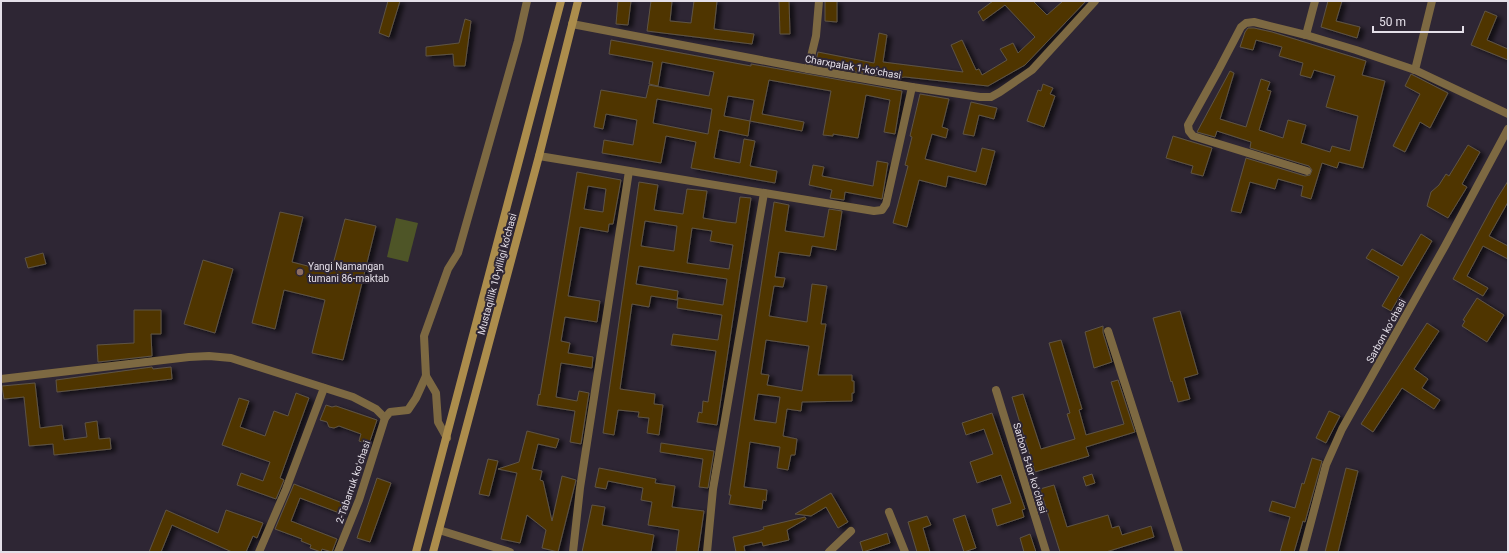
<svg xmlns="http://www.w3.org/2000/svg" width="1509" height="553" font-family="Roboto,sans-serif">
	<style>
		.green { fill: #4e5527 }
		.building { fill: #503500; stroke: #5e5445; fill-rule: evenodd; filter: url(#shadow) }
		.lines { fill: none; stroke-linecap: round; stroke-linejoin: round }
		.minor { stroke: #7d6942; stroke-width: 8 }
		.tertiary { stroke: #7d6942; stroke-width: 8 }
		.secondary { stroke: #ac8d4c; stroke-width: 8 }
		.education-dot { fill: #8d6e63; stroke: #2e2634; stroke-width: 1.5 }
		.labels { text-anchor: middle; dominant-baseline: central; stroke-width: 4; stroke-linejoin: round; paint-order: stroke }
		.street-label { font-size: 10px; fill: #e4dfe8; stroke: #2e2634 }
		.poi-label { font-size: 10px; fill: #e4dfe8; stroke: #2e2634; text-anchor: start }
	</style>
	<defs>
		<filter id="shadow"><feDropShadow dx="4.5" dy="2.5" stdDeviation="2" flood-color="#0009"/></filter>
	</defs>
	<rect width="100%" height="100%" fill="#2e2634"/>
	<!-- green -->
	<path class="green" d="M396,218l22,5 -10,39 -21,-5z"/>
	<!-- building -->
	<g class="building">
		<path d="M388,1h12l-11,36 -10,-4z"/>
		<path d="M618,1h13l-3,24 -12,-1z"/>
		<path d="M651,1h21l-2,20 21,2 3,-22h23l-3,28 40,5 -2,10 -105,-13z"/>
		<path d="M779,1h10l1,33h-10z"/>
		<path d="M825,1h12v21l-12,-1z"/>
		<path d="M993,1h40l14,14 16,-14h23l-61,64 -37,21 -83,-9 -7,1 -1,1 -82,-14 3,-13 56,11 5,-30 8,2 -4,27 80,10 -12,-27 11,-5 14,30 3,-1 3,6 25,-15 -7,-11 13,-6 5,10 17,-16 -30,-32 -22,16 -5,-9z"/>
		<path d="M1328,1h14l-6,20 24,6 -3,11 -36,-11z"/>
		<path d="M1485,11l12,5 -10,24 21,9v11l-37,-15z"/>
		<path d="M465,19l6,2 -6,45h-11l-1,-12 -27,2v-9l33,-4z"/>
		<path d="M1248,28h6l18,4 94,29 -4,14 23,6 -22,87 -24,-6 -2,6 -15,-5 -11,36 -10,-3 2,-10 -25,-7 -3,10 -25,-7 -9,31 -10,-2 15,-53 59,18 5,-1 2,-5 -3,-4 -59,-18 1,-6 -34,-11 -2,6 -18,-5 33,-61 4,2 -14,46 26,8 15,-48 9,3 -3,8 4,1 -12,39 24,8 5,-18 18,5 -5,18 29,9 2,-6 18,5 8,-35 -32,-9 9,-31 -21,-6 -3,8 -11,-3 3,-12 -24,-7 3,-9 -26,-7 -3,10 -13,-3 5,-15z"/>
		<path d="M611,40l140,26v-2l151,27 -7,43 -11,-2 6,-32 -24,-5 -8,43 -25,-4v2l-10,-1 8,-44 -62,-11 -7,34 42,8 -2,9 -52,-10 -2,15 -29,-6 -5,28 26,5 4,-24 11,2 -5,25 27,5 -2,12 -84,-15 5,-26 -30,-6 -5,27 -59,-10 2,-13 29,5 4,-25 -31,-6 -3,15 -9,-2 7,-37 45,8 3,-13 60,11 5,-24 -52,-10 -4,24 -9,-2 4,-22 -44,-8zM728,96l26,4 -4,21 -26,-5zM657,99l55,10 -4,25 -55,-11z"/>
		<path d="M1411,74l37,19 -18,35 -10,-6 -15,30 -12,-6 27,-52 -15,-8z"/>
		<path d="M1043,84l10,4 -3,6 5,2 -11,31 -17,-6 11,-31 3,1z"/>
		<path d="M920,94l29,5 -7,28 6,2 -2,9 -14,-4 -7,25 51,13 6,-24 13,3 -9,34 -38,-9 -2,11 -27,-7 -12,47 -14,-4 15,-57 -3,-1 7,-28 -2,-1z"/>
		<path d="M971,102l26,6 -3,11 -15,-4 -5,21 -11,-2z"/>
		<path d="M1173,136l39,12 -9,28 -12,-3 2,-7 -27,-8z"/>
		<path d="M1468,145l12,7 -18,32 5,3 -19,31 -21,-12 4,-14 8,-7 7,-11 3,2z"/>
		<path d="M877,161l11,2 -6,36 -37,-7 -1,8 -14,-2 2,-8 -23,-5 4,-20 11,2 -2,9 51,10z"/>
		<path d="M577,172l44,8 -8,44h-4l-1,8 -28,-5 -12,69 32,5 -3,21 -32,-5 -4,24 9,2 -2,10 25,4 -1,11 -31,-5 -5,34 21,4 2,-10 10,2 -8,51 -11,-2 5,-31 -38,-6 2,-11 1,1zM588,186l18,3 -3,23 -19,-3z"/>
		<path d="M1508,181v21l-19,34 19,10v13l-25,-13 -16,30 21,12 -5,8 -30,-17 43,-79z"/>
		<path d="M639,182l19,3 -4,25 29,4 4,-25 20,2 -4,27 24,4 9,1 4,-26 11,1 -34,227 -20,-3 2,-10 3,1 1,-12 5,1 8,-51 -45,-6 2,-11 45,6 4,-25 -45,-7 1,-10 45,7 4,-26 -88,-13 -3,18 42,7 -1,9 -26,-4 -2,11 -17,-3 -12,85 35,5 -1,10 9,1 -4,30 -12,-2 2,-15 -11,-1 1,-5 -21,-2 -4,25 -11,-2zM645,221l32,5 -3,25 -33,-5zM692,228l20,3 -2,10 23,4 -4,24 -42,-6z"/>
		<path d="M774,202l15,3 -4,26 39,6 5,-28 13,2 -6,39 -24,-4 -2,10 -31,-4 -4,25 10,1 -2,9 -9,-1 -5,30 38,6 5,-38 15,2 -6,38h5l-8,51h34v6h2v12h-2v8l-50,1 -1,9 -14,-2 -4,27 14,3 -2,16h-4l-3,15 -11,-2 3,-21 -30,-5 -6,45 23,3 -1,11 -3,-1 -1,9 -33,-5 2,-9h-2zM766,340l43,6 -7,45 -35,-6 2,-10 -8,-1zM758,394l22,3 -4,26 -22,-3z"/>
		<path d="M280,212l23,5 -11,45 39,10 14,-53 31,7 -33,134 -31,-7 13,-53 -41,-10 -9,39 -23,-6z"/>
		<path d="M1421,234l11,7 -41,70 -9,-5 17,-29 -33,-19 6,-9 30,17z"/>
		<path d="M43,253l3,11 -18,4 -3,-10z"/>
		<path d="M203,260l30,9 -18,64 -31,-9z"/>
		<path d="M1477,298l27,17 -17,27 -25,-16 3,-5 -2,-1z"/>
		<path d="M134,310h27v24h-10l1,22 -54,6 -1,-17 37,-2z"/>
		<path d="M1180,311l18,63 -14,4 6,21 -12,3 -6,-21 -1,1 -18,-64z"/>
		<path d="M1427,323l12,8 -25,38 14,10 -6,9 18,12 -6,9 -32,-21 -29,44 -12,-8z"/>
		<path d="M1103,326v7l9,29 -18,6 -9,-36z"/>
		<path d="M1061,340l21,69 -3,1 7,25 38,-11 -13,-42 7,-2 17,52 -49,15 3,9 -54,16 -23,-75 11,-3 18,55 34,-10 -8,-25 3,-1 -21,-70z"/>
		<path d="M152,367l1,2 18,-2 1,12 -115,13 -1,-12z"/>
		<path d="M35,383l5,45 22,-3 2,15 23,-3 -2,-14 12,-2 2,18 11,-1 1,11 -57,6 -1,-11 -24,2 -5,-49 -20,2 -2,-13z"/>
		<path d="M296,393l13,5 -29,80 4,2 -8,19 -39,-14 4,-12 22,8 7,-19 -48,-17 17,-47 10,3 -9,26 25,9 9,-25 14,5z"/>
		<path d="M326,405l6,2 4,-1 41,14 -8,24 -10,-3 2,-7 -22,-8 -5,2 -5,-1 -2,-5 -7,-2z"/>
		<path d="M1329,411l11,5 -14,27 -10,-5z"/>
		<path d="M992,413l33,96 -3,1 2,7 -27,9 -5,-17 19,-6 -10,-28 -24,8 -7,-21 23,-8 -9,-25 -18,6 -4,-12z"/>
		<path d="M527,431l32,8 -3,9 -18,-4 -6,25 10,2 -2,9 3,1 9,40 10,-45 14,4 -18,72 -16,-4 4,-18 -19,-15 -7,28 -19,-4 16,-66 -19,-4 21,-7z"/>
		<path d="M661,443l53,8 -6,37 -9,-1 4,-28 -43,-7z"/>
		<path d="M1312,458l10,3 -17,61 -2,-1 -9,31h-14l10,-35 -21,-6 3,-10 23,7 7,-25 2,1z"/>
		<path d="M488,459l10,2 -9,35 -10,-2z"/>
		<path d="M599,468l57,11 -1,4 20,3 -3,21 32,4 -6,41h-22l3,-22 -31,-5 4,-23 -11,-2 2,-12 -35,-7 -2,8 -11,-2z"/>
		<path d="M1346,468l12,3 -20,81h-13z"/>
		<path d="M1092,474l3,9 -9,3 -3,-9z"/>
		<path d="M377,478l14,5 -21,59 -13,-4z"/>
		<path d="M294,484l51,20 -3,10 -42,-16 -9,23 46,18 -5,13 -10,-3 -1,3 -11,-4 1,-3 -10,-4 1,-2 -27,-10z"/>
		<path d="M1054,485l13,42 41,-12 4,13 7,-2 3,9 29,-9 3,11 -48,15h-46l-20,-63z"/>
		<path d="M831,493l17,29 -10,6 -12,-21 -15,9 -16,-2z"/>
		<path d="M592,505l13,2 -3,18 52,10 -3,17h-69z"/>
		<path d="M166,510l52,23 8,-23 37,13 -6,15 -4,-2 -7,16h-14l-60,-27 -11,27h-12z"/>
		<path d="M965,515l11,33 -12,4 -11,-33z"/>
		<path d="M927,516l4,9 -8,3 7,24h-13l-9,-30z"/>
		<path d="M805,517l1,2 -19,11 2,10 -26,6 -1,-4 -18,4 1,6h-9l-3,-15 26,-6 5,-2 -1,-2z"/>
		<path d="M887,533l3,10 -27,9 -3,-10z"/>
		<path d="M1030,534l6,18h-12l-4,-14z"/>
	</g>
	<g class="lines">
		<!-- minor -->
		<g class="minor">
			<path d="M572,24l236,45 104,18 68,10h11l9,-5 32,-22 63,-69"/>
			<path d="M1306,35l9,-34"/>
			<path d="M808,69l8,-33 3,-35"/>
			<path d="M1415,70l17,-69"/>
			<path d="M539,156l335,55 8,-1 4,-6 26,-117"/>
			<path d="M1307,171l-114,-35 -4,-5 -1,-6 30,-54 23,-44 5,-4 8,-1 52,13 50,15 59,20 93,44"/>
			<path d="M1108,331l71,221"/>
			<path d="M426,376l10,17 2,29 9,16"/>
			<path d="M1,379l188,-22 20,-1 22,2 122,39 23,12 9,9"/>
			<path d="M996,390l50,162"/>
			<path d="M889,512l16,40"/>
			<path d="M439,530l71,22"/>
			<path d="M259,552l27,-63 38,-101"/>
			<path d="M338,552l21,-52 26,-82 5,-6 18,-2 8,-12 10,-22 -2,-40 24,-67 10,-16 60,-212 9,-40"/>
			<path d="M573,552l7,-64 49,-317"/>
			<path d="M707,552l6,-63 51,-296"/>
			<path d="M829,552l22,-21"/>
		</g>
		<!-- tertiary -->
		<path class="tertiary" d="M1303,552l23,-87 16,-36 103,-183 63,-117"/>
		<!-- secondary -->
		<g class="secondary">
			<path d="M416,552l145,-551"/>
			<path d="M433,552l106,-396 39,-155"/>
		</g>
	</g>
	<!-- markers -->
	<circle class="education-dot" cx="300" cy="272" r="4"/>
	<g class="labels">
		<!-- street labels -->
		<g class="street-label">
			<text transform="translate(853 67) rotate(10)">Charxpalak 1-koʻchasi</text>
			<text transform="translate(497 274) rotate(-75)">Mustaqillik 10-yilligi ko'chasi</text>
			<text transform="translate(1386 331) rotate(-61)">Sarbon koʻchasi</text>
			<text transform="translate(1030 468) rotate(73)">Sarbon 5-tor koʻchasi</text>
			<text transform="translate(353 482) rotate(-71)">2-Tabarruk koʻchasi</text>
		</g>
		<!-- poi labels -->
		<g class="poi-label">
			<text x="308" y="266">Yangi Namangan<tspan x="308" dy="12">tumani 86-maktab</tspan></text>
		</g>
	</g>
	<!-- border -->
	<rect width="1509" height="553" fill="none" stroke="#e4dfe8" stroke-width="4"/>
	<!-- scale -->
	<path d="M1373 26v6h90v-6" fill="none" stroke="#e4dfe8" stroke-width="2"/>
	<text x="1379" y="26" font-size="12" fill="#e4dfe8" stroke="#2e2634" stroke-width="3" paint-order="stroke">50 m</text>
</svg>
